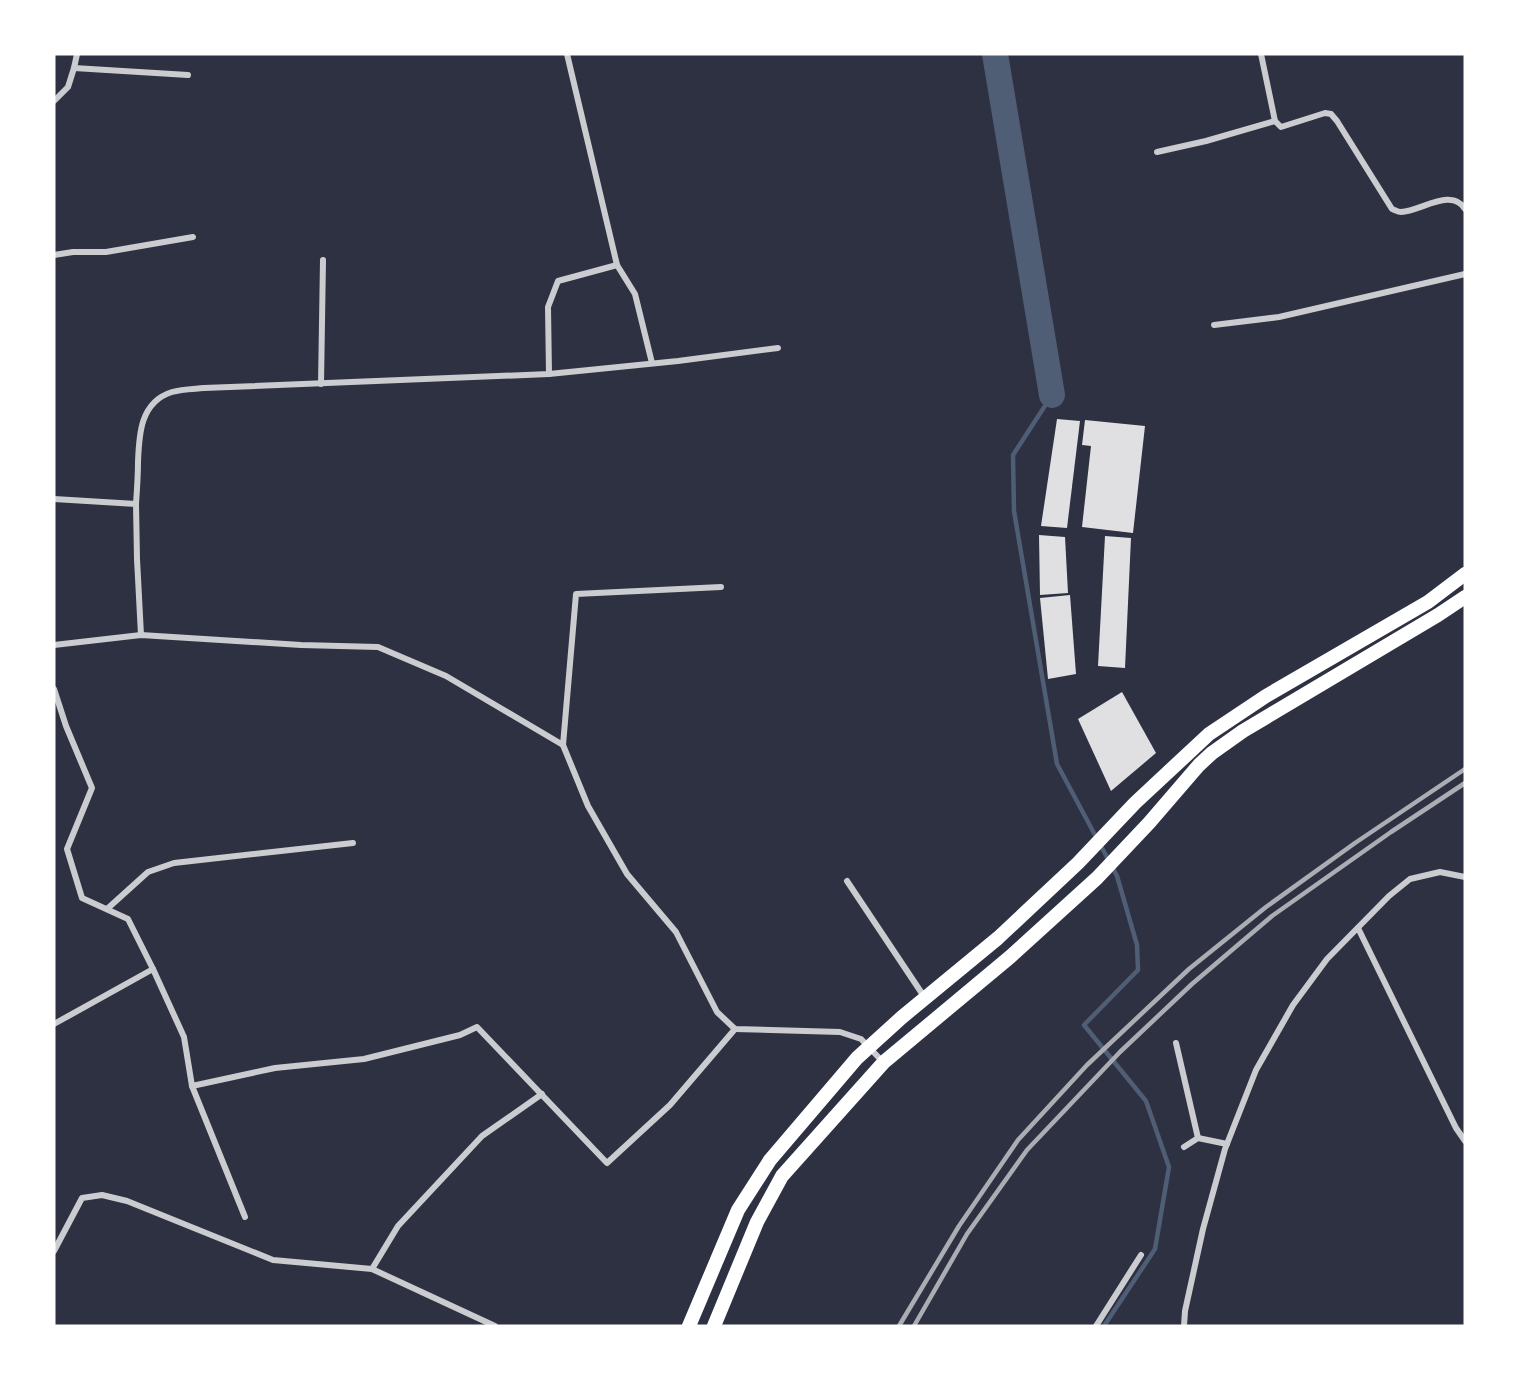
<svg xmlns="http://www.w3.org/2000/svg" width="1519" height="1380" font-family="Karla,sans-serif">
	<style>
		.lines { fill: none; stroke-linecap: round; stroke-linejoin: round }
		.stream { stroke: #4f5d75; stroke-width: 4.5 }
		.river { stroke: #4f5d75; stroke-width: 26 }
		.building { fill: #e0e0e3 }
		.minor { stroke: #caccd0; stroke-width: 6 }
		.primary { stroke: #fff; stroke-width: 14 }
		.rail { stroke: #abadb3; stroke-width: 4.5 }
	</style>
	<rect width="100%" height="100%" fill="#2d3142"/>
	<g class="lines">
		<!-- stream -->
		<path class="stream" d="M1052,395l-39,60 1,56 43,253 60,112 20,69 1,25 -54,55 62,76 23,66 -14,82 -51,77"/>
		<!-- river -->
		<path class="river" d="M995,54l57,341"/>
	</g>
	<!-- building -->
	<g class="building">
		<path d="M1057,419l23,2 -13,107 -26,-2z"/>
		<path d="M1085,420l60,6 -12,107 -51,-6 9,-81 -9,-1z"/>
		<path d="M1039,535l26,2 3,56 -28,2z"/>
		<path d="M1105,536l26,2 -6,130 -27,-2z"/>
		<path d="M1070,595l6,79 -28,5 -8,-81z"/>
		<path d="M1122,692l34,61 -45,38 -33,-72z"/>
	</g>
	<g class="lines">
		<!-- minor -->
		<g class="minor">
			<path d="M567,54l50,211 18,29 17,69"/>
			<path d="M1261,54l14,67 6,6 44,-14 6,1 6,7 55,88c3,1 6,3 9,3 20,-1 51,-25 64,-3"/>
			<path d="M74,68l114,7"/>
			<path d="M54,101l14,-14 6,-19 3,-14"/>
			<path d="M1157,152l49,-11 69,-20"/>
			<path d="M54,255l19,-3h33l87,-15"/>
			<path d="M1214,325l65,-8 186,-43"/>
			<path d="M549,374l-1,-67 10,-26 59,-16"/>
			<path d="M321,384l2,-124"/>
			<path d="M54,499l82,5 1,55 4,76"/>
			<path d="M136,504c1,-14 2,-28 2,-42 1,-27 2,-60 34,-70 10,-3 22,-3 32,-4l345,-14 129,-13 100,-13"/>
			<path d="M54,645l87,-10 160,10 77,2 68,29 117,69 25,61 39,68 49,58 41,80 18,17 105,3 21,7 22,23"/>
			<path d="M54,689l12,37 26,62 -25,61 15,49 46,21 25,50"/>
			<path d="M563,745l13,-151 145,-7"/>
			<path d="M847,881l78,117"/>
			<path d="M107,909l41,-37 26,-9 179,-20"/>
			<path d="M1358,928l98,200 9,13"/>
			<path d="M54,1024l99,-55 31,68 8,49 83,-18 89,-9 96,-24 17,-8 130,136 63,-58 65,-76"/>
			<path d="M1176,1043l22,95"/>
			<path d="M192,1086l53,131"/>
			<path d="M1184,1147l14,-9 29,6"/>
			<path d="M54,1251l28,-53 20,-3 25,6 146,59 99,9 123,57"/>
			<path d="M372,1269l26,-43 84,-90 60,-42"/>
			<path d="M1096,1326l45,-71"/>
			<path d="M1184,1326l1,-15 18,-82 22,-80 31,-79 37,-65 34,-46 62,-63 21,-17 30,-7 25,5"/>
		</g>
		<!-- primary -->
		<g class="primary">
			<path d="M689,1326l49,-116 32,-50 87,-102 44,-40 97,-80 80,-75 57,-60 74,-69 57,-38 162,-94 37,-28"/>
			<path d="M714,1326l43,-104 25,-46 102,-114 126,-105 87,-79 52,-55 50,-58 13,-12 31,-22 195,-116 27,-18"/>
		</g>
		<!-- rail -->
		<g class="rail">
			<path d="M899,1326l60,-100 59,-86 69,-75 102,-96 77,-62 89,-64 110,-74"/>
			<path d="M914,1326l53,-92 60,-84 93,-98 72,-68 80,-68 119,-84 74,-49"/>
		</g>
	</g>
	<!-- border -->
	<rect width="1519" height="1380" fill="none" stroke="#ffffff" stroke-width="111"/>
</svg>
